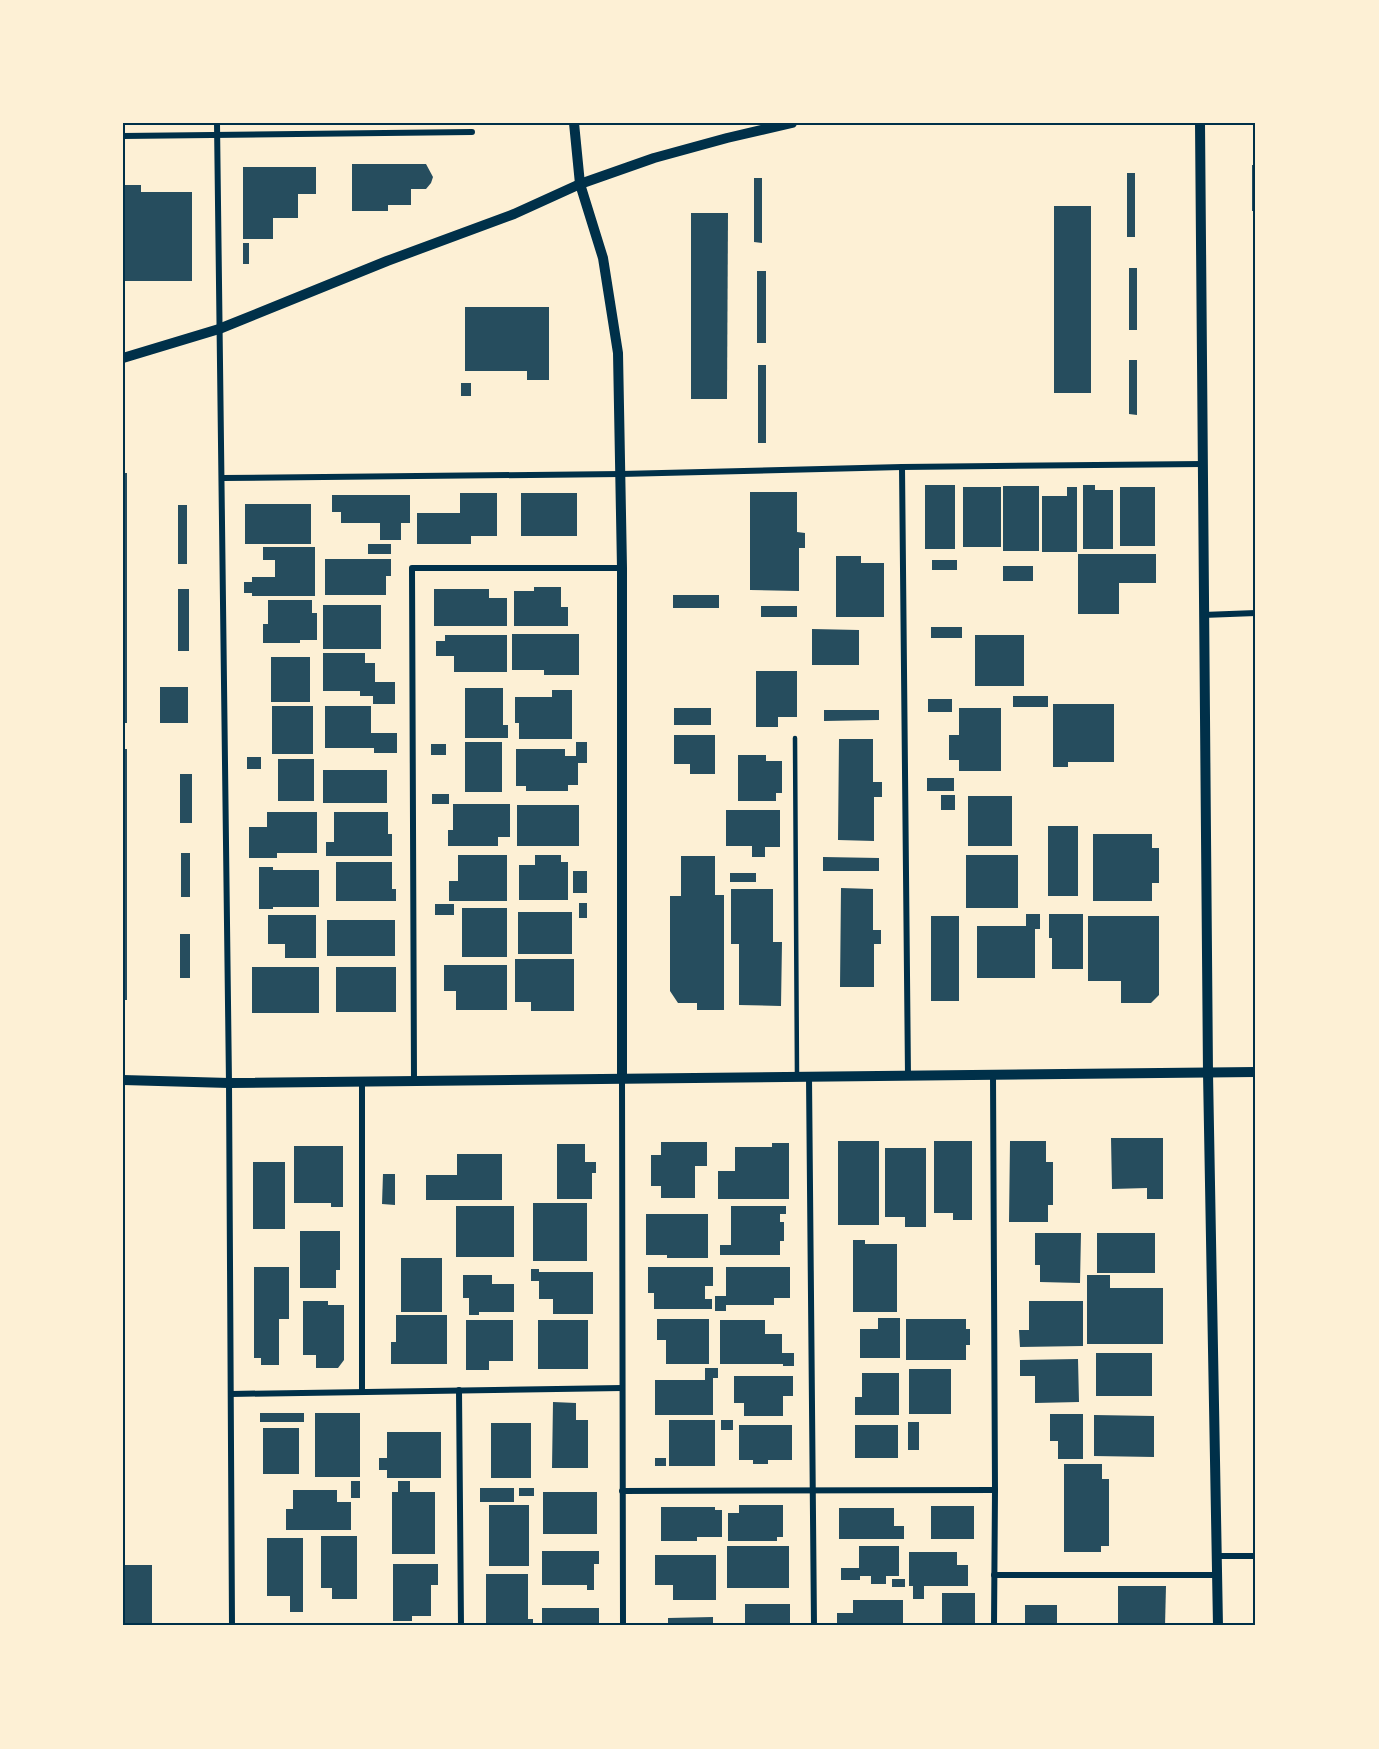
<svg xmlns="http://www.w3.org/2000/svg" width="1379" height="1749" font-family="'Libre Baskerville',serif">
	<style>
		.building { fill: #264d5e }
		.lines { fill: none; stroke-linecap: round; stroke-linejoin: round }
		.service { stroke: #003049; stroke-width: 4.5 }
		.minor { stroke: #003049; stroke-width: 6 }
		.tertiary { stroke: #003049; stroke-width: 10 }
		.neatline { fill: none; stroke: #003049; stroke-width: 2 }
	</style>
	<rect width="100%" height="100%" fill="#fdf0d5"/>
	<!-- building -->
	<g class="building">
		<path d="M352,164h74l7,13 -2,6 -5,6h-15v16h-23v6h-36z"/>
		<rect x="1252" y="165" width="4" height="46"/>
		<path d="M243,167h73v27h-18v24h-25v21h-30z"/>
		<rect x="1127" y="173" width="8" height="64"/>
		<path d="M754,178h8v65l-8,-1z"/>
		<path d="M125,185h16v7h51v89h-67z"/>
		<rect x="1054" y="206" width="37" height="187"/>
		<path d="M691,213h37l-1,186h-36z"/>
		<rect x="243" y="243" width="6" height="21"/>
		<rect x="1129" y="268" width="8" height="62"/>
		<rect x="757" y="271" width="9" height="72"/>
		<path d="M465,307h84v73h-22v-9h-62z"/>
		<path d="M1129,360h8v55l-8,-1z"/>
		<rect x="758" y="365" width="8" height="78"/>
		<rect x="461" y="383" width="10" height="13"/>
		<rect x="123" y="473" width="4" height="250"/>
		<rect x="925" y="485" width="30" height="64"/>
		<path d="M1083,485h12v5h18v59h-30z"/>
		<rect x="1003" y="486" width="36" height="65"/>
		<rect x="963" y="487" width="38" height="60"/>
		<path d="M1067,487h10v65h-35v-56h25z"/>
		<rect x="1120" y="487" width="35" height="59"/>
		<path d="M750,492h47v40l8,1v15h-6v43l-49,-1z"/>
		<path d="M460,493h37v43h-26v8h-54v-31h43z"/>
		<rect x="521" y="493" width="56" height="43"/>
		<path d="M332,495h78v28h-9v17h-21v-17h-39v-11h-9z"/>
		<rect x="245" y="504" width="66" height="40"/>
		<rect x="178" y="505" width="9" height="59"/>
		<rect x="368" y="544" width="23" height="10"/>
		<path d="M263,547h52v49h-63v-3h-8v-11h8v-5h23v-17h-12z"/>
		<path d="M1078,554h78v29h-37v31h-41z"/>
		<path d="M836,556h25v7h23v54h-48z"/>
		<path d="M325,559h66v17h-5v19h-61z"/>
		<rect x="932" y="560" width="25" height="10"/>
		<rect x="1003" y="566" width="30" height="15"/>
		<path d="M534,587h27v20h7v19h-54v-35h20z"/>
		<rect x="178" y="589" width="11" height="62"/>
		<path d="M434,589h55v9h18v28h-73z"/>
		<rect x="673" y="595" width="46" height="13"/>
		<path d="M268,600h44v13h5v27h-17v3h-37v-19h5z"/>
		<rect x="323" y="605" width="58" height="44"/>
		<rect x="761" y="606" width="36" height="11"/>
		<rect x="931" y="627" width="31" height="11"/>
		<path d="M812,629l47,1v35h-47z"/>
		<path d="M512,634h67v41h-35v-5h-32z"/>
		<path d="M445,635h62v37h-53v-16h-18v-15h9z"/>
		<rect x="975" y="635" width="49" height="51"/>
		<path d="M323,653h42v10h10v19h20v22h-22v-8h-13v-5h-37z"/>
		<rect x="271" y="657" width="39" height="45"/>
		<path d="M756,671h41v46h-19v10h-22z"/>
		<rect x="160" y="687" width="28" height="36"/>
		<path d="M465,688h38v37h5v13h-43z"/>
		<path d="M552,690h20v49h-53v-16h-4v-26h37z"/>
		<rect x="1013" y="696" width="35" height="11"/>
		<rect x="928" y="699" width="24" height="13"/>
		<path d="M1053,704h61v58h-46v5h-15z"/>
		<rect x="272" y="706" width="41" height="48"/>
		<path d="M325,706h46v27h26v20h-23v-5h-49z"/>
		<rect x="674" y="708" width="37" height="17"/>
		<path d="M959,708h42v63h-42v-11h-10v-25h10z"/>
		<path d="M824,710h55v10l-55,1z"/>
		<path d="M674,735h41v39h-25v-10h-16z"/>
		<path d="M839,739h34v43h9v15h-8v44l-36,-1z"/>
		<rect x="465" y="742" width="37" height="50"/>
		<path d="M576,742h11v21h-9v22h-10v6h-42v-5h-10v-37h49v7h11z"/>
		<rect x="431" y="744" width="15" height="11"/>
		<rect x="123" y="749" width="4" height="251"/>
		<path d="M738,755h28v6h16v32h-6v8h-38z"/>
		<rect x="247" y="757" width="14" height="12"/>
		<rect x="278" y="759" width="36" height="42"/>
		<rect x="323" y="770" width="64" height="33"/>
		<rect x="180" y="774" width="12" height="49"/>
		<rect x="927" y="778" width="27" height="13"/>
		<rect x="432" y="794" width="17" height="10"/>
		<rect x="941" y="795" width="14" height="15"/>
		<rect x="968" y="796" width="44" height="50"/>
		<path d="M453,804h57v33h-12v9h-50v-16h5z"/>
		<rect x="517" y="805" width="62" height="41"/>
		<path d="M726,810h54v37h-15v10h-13v-11h-26z"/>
		<path d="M267,812h50v41h-40v5h-28v-31h18z"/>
		<path d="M334,812h54v22h4v22h-66v-14h8z"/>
		<rect x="1048" y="826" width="30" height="70"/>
		<path d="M1093,834h59v14h7v35h-7v18h-59z"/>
		<rect x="181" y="853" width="9" height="44"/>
		<path d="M458,855h49v46h-58v-20h9z"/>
		<path d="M535,855h26v7h7v38h-49v-35h16z"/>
		<rect x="966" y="855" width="52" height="53"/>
		<path d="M681,856h34v39h9v115h-27v-7h-19l-8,-12v-95h11z"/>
		<path d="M823,857l56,1v13h-56z"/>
		<path d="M336,862h56v27h4v12h-60z"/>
		<path d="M259,867h14v3h46v37h-46v2h-14z"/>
		<rect x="573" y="871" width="14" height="22"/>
		<rect x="730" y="873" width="26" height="9"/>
		<path d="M841,888l32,1v41h8v14h-7v43h-34z"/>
		<path d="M731,889h42v53h9l-1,64 -42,-1v-61h-8z"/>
		<rect x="579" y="903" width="8" height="15"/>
		<rect x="435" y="904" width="19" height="11"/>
		<rect x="462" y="908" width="45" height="49"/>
		<rect x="518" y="912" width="54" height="42"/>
		<path d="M1026,914h14v15h-5v49h-58v-52h49z"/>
		<path d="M1049,914h34v55h-31v-31h-3z"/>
		<path d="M268,915h48v43h-31v-14h-17z"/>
		<rect x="931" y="916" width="28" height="85"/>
		<path d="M1088,916h71v79l-8,8h-30v-22h-33z"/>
		<rect x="327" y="920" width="68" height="36"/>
		<rect x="180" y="934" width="10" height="44"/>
		<path d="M515,959h59v52h-43v-9h-16z"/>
		<path d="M444,965h63v45h-51v-19h-12z"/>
		<rect x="252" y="967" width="67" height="46"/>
		<rect x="336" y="967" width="60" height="45"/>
		<path d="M1111,1138h52v61h-16v-11l-35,1z"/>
		<rect x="838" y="1141" width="41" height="84"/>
		<path d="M934,1141h38v79h-19v-7h-19z"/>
		<path d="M1010,1141h36v21h7v43h-5v17h-39z"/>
		<path d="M661,1142h46v24h-12v32h-34v-12h-10v-31h10z"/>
		<path d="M772,1143h17v56h-71v-28h17v-24h37z"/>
		<path d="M557,1144h28v18h11v11h-4v26h-35z"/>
		<path d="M294,1146h49v61h-12v-4h-37z"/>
		<path d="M885,1148h41v79h-21v-10h-20z"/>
		<path d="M457,1154h45v46h-76v-25h31z"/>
		<rect x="253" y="1162" width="32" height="67"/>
		<path d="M383,1174h12v31l-13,-1z"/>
		<rect x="533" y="1203" width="54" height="58"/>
		<rect x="456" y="1206" width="58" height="51"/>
		<path d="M731,1206h55v8h-6v8h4v19h-4v14h-60v-10h11z"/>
		<path d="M646,1214h62v44h-41v-3h-21z"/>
		<path d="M300,1231h40v39h-4v18h-36z"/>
		<path d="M1035,1233h46l-1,50 -40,-1v-17h-5z"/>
		<rect x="1097" y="1233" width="58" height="40"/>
		<path d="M853,1240h12v4h32v68h-44z"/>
		<rect x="401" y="1258" width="41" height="54"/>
		<path d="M254,1267h35v52h-10v46h-18v-7h-7z"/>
		<path d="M648,1267h65v19h-8v13h7v10h-58v-16h-6z"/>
		<path d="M726,1267h64v31h-16v7h-48v6h-11v-15h11z"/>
		<path d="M531,1269h8v3h54v42h-40v-15h-14v-18h-8z"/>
		<path d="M463,1275h29v9h22v28h-35v3h-10v-17h-6z"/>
		<path d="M1087,1275h23v13h53v56h-76z"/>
		<path d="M303,1301h25v4h16v55l-6,8h-22v-13h-13z"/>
		<path d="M1029,1301h54v45l-63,1 -1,-17h10z"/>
		<path d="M396,1315h51v49h-56v-22h5z"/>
		<path d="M878,1318h22v40h-40v-29h18z"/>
		<path d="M657,1319h52v45h-43v-24h-9z"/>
		<path d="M906,1319h60v10h4v16h-4v15h-60z"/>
		<path d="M466,1320h47v41h-24v9h-23z"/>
		<rect x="538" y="1320" width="50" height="49"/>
		<path d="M720,1320h45v14h17v19h12v13h-11v-2h-63z"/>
		<rect x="1096" y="1353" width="56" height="43"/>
		<path d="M1078,1359l1,43 -44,1v-27h-15v-16z"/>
		<path d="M705,1368h13v10h-5v37h-58v-35h50z"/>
		<rect x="909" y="1369" width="42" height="45"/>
		<path d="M862,1373h37v42h-44v-18h7z"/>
		<path d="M734,1376h59v20h-10v20h-39v-13h-10z"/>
		<path d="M553,1402l23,1v17h12v48h-36z"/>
		<rect x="260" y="1413" width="44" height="9"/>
		<rect x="315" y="1413" width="45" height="64"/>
		<path d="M1050,1414h33v45h-25v-18h-8z"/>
		<path d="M1094,1415l60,1v41l-60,-1z"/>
		<rect x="669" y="1420" width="46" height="46"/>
		<rect x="721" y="1420" width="12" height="10"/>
		<rect x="908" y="1422" width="11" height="28"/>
		<rect x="491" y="1423" width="40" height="55"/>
		<path d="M739,1425h53v35h-24v4h-15v-4h-14z"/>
		<rect x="855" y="1425" width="43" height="33"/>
		<rect x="263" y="1428" width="36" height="46"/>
		<path d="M387,1432h54v46h-54v-8h-8v-12h8z"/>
		<rect x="655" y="1458" width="11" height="8"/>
		<path d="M1064,1464h38v15h7v67h-8v6h-37z"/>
		<rect x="351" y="1481" width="9" height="17"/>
		<path d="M398,1481h12v11h25v62h-43v-62h6z"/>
		<rect x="480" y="1488" width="34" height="14"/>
		<rect x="519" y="1488" width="15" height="8"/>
		<path d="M293,1490h44v12h14v28h-65v-21h7z"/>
		<rect x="543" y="1492" width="54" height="42"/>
		<rect x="489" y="1505" width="40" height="61"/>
		<path d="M739,1505h44v32h-6v4h-49v-28h11z"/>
		<rect x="931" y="1506" width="43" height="33"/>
		<path d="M661,1507h54v3h7v27h-25v4h-36z"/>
		<path d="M839,1508h55v18h10v13h-65z"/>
		<path d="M321,1536h36v63h-25v-11h-11z"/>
		<path d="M267,1538h36v74h-13v-16h-23z"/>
		<rect x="727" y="1546" width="62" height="42"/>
		<path d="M859,1546h40v30h-13v8h-15v-8h-11v4h-19v-12h18z"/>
		<path d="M542,1551h57v13h-5v26h-7v-5h-45z"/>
		<path d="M909,1552h48v13h11v21h-44v13h-11v-13h-4z"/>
		<path d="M655,1555h61v45h-43v-15h-18z"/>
		<path d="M393,1564h45v21h-7v31h-19v5h-19z"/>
		<rect x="123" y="1565" width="29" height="61"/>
		<path d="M486,1574h42v45h5v7h-47z"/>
		<rect x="892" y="1579" width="13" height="8"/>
		<path d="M1118,1586h48l-1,40h-47z"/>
		<rect x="942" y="1593" width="33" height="33"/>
		<path d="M853,1600h50v26h-66v-13h16z"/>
		<rect x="745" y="1604" width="45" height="22"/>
		<rect x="1025" y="1605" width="32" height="21"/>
		<rect x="542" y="1608" width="57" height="18"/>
		<path d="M713,1617v9h-45v-8z"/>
	</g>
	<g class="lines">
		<!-- service -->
		<path class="service" d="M795,738l2,339"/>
		<!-- minor -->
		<g class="minor">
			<path d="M217,123l12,960 3,543"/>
			<path d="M123,136l349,-4"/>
			<path d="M902,467l6,609"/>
			<path d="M222,478l399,-4 281,-7 300,-3"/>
			<path d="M1203,615l53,-2"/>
			<path d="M993,1075l2,415 -1,136"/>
			<path d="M809,1077l5,549"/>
			<path d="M622,1079l1,547"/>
			<path d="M362,1081v311"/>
			<path d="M414,1081l-2,-513h210"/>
			<path d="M459,1390l2,236"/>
			<path d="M231,1394l391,-6"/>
			<path d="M622,1491l373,-1"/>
			<path d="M1217,1556h39"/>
			<path d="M994,1575h223"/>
		</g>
		<!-- tertiary -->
		<g class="tertiary">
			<path d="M574,123l6,61 23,74 15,95 4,215v511"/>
			<path d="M1200,123l8,950 10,553"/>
			<path d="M123,358l96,-29 168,-68 127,-47 66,-30 74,-26 73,-20 65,-15"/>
			<path d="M123,1080l106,3 1027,-11"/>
		</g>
	</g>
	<!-- border -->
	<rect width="1379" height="1749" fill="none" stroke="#fdf0d5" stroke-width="249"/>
	<rect x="124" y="124" width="1130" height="1500" class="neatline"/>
</svg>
